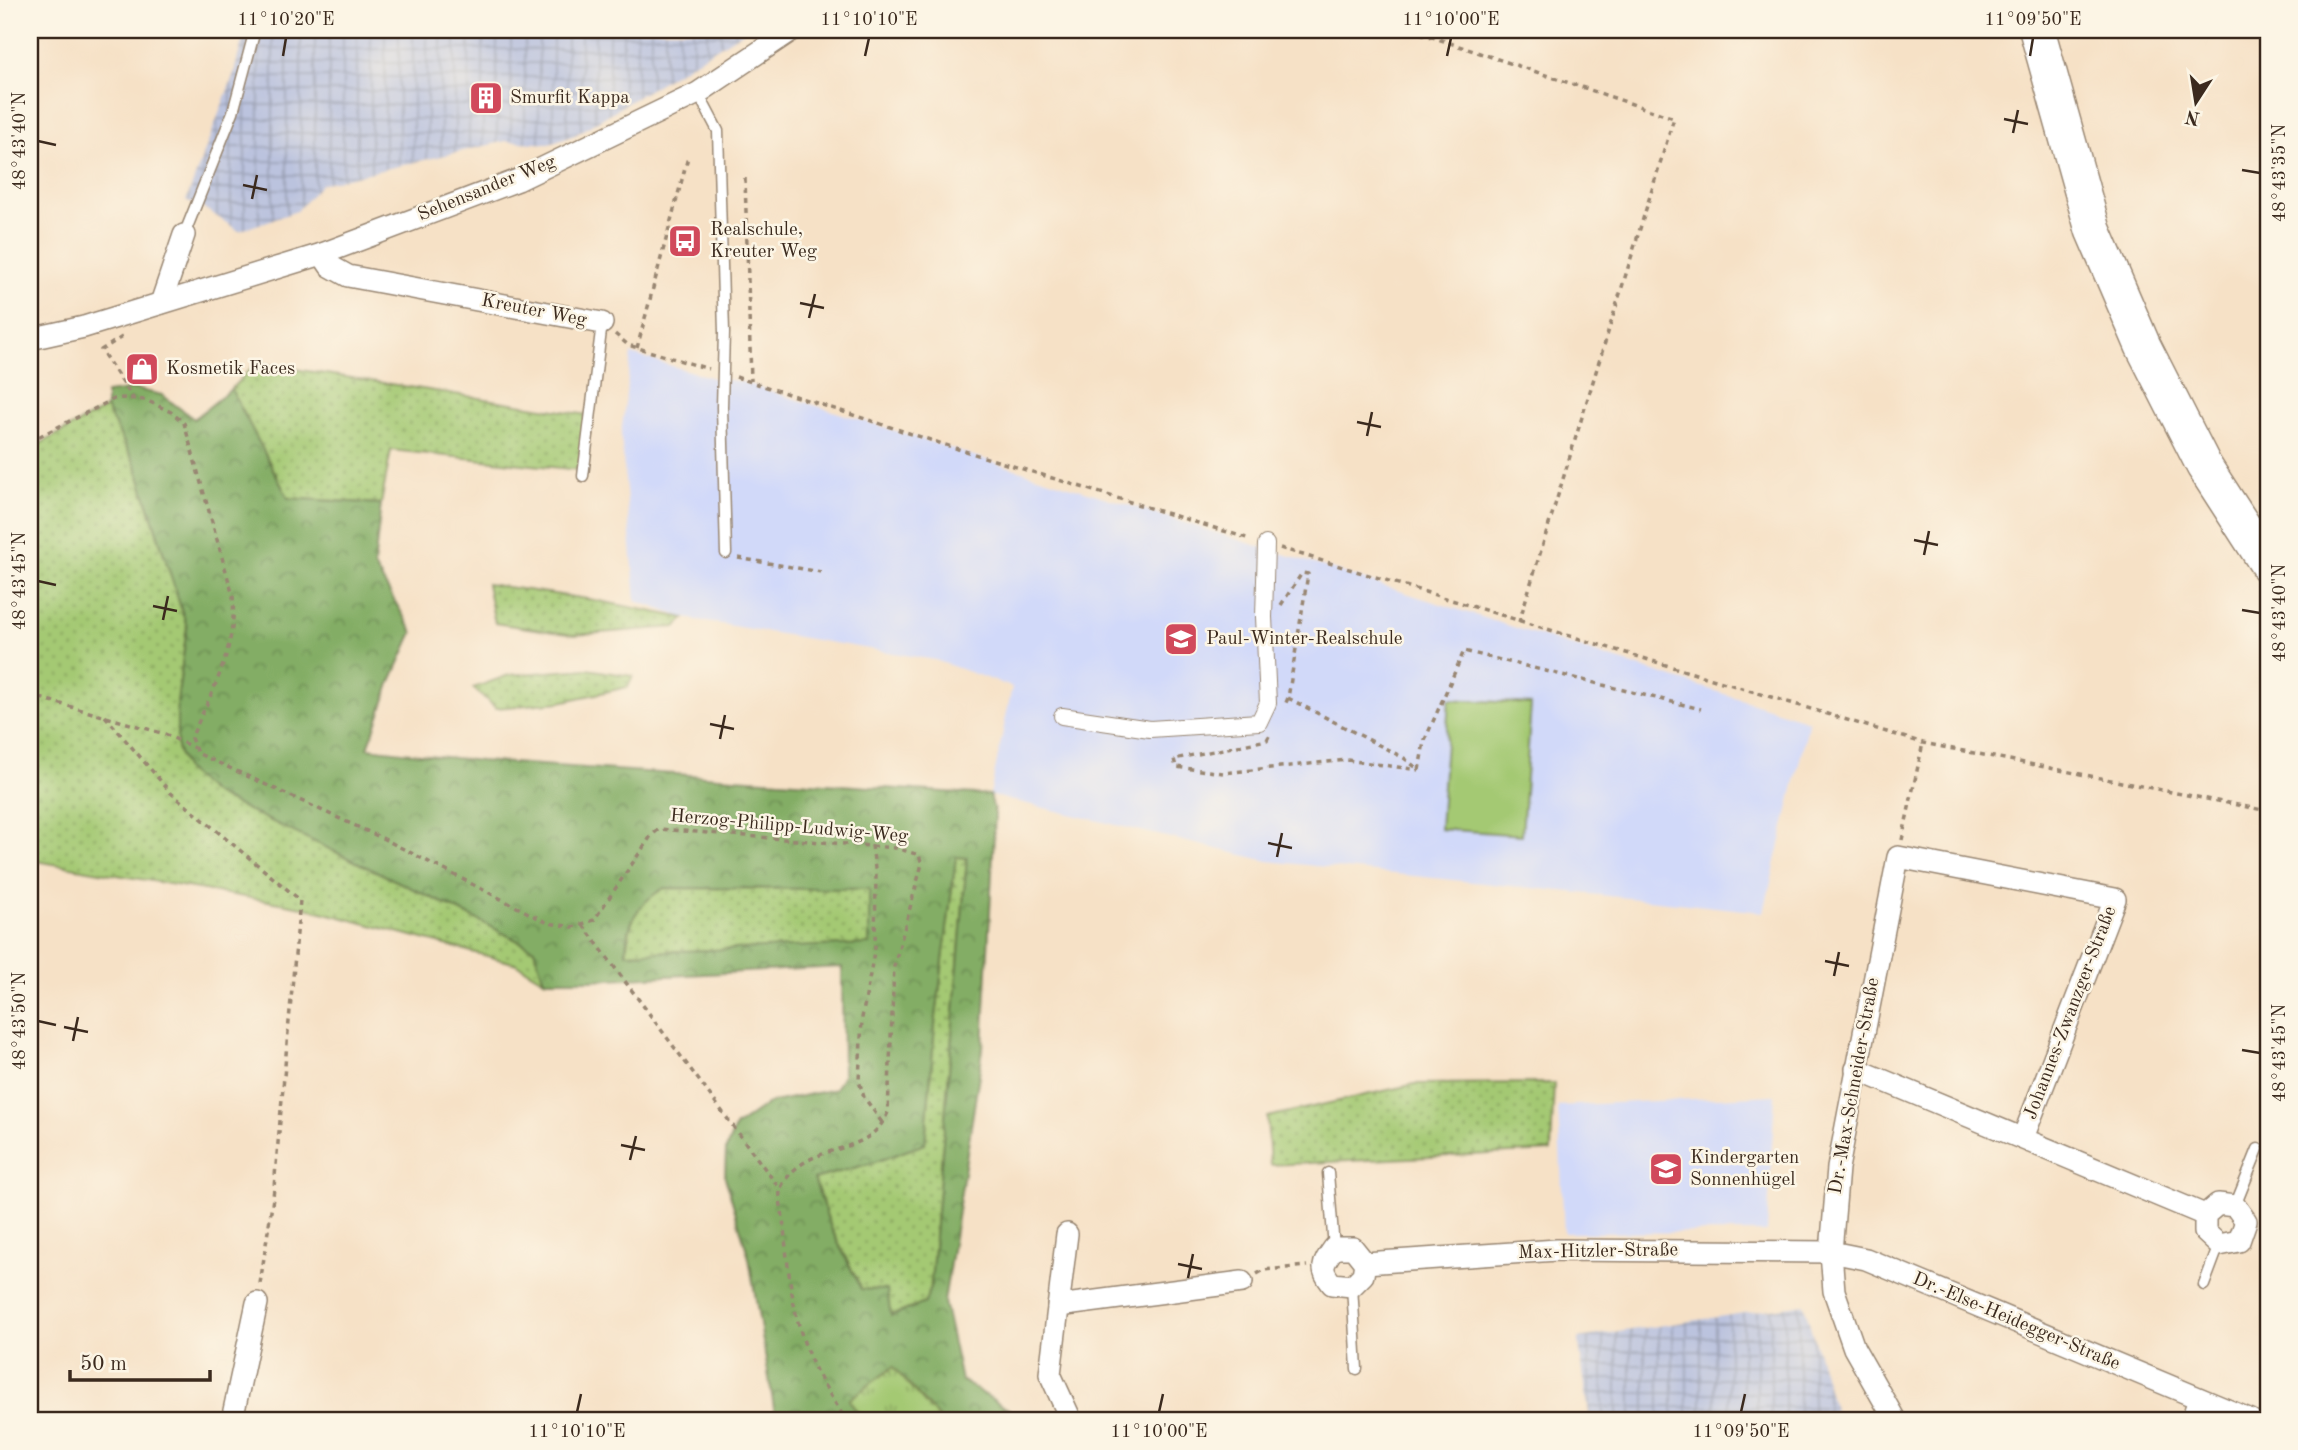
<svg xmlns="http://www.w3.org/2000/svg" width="2298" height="1450" font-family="'Old Standard TT',serif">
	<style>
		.built { fill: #d1d9f9 }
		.industrial { fill: url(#industrial-grid) }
		.grass { fill: url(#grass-dots); stroke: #707a48; stroke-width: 2 }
		.forest { fill: url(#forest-crowns); stroke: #5f6c42; stroke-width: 2; fill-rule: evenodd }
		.park { fill: url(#park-tufts); stroke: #707a48; stroke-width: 2 }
		.pitch { fill: #a4c973; stroke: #707a48; stroke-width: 2 }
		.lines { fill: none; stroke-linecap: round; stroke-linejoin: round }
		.service-casing { stroke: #988672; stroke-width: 13 }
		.pedestrian-casing { stroke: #988672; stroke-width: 18 }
		.minor-casing { stroke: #988672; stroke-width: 24 }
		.primary-casing { stroke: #988672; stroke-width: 38 }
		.path { stroke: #988672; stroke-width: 3.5; stroke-dasharray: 5 5; stroke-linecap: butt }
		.service { stroke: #fff; stroke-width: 10 }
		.pedestrian { stroke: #fff; stroke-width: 16 }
		.minor { stroke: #fff; stroke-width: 21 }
		.primary { stroke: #fff; stroke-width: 35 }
		.ticks { fill: none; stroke: #3b2a1e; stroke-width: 2.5 }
		.labels { text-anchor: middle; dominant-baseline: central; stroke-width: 5; stroke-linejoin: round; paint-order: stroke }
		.poi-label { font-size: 19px; fill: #3b2a1e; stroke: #fcf5e5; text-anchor: start }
		.street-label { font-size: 19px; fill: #3b2a1e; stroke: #fcf5e5 }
		.neatline { fill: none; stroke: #3b2a1e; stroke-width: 2.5 }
		.ticks-label { font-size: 18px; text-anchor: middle; fill: #3b2a1e }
	</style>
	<defs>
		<pattern id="industrial-grid" width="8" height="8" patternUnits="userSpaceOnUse" patternTransform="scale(1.75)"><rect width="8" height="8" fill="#bbc3de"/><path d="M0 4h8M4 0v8" fill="none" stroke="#999fb3"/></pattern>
		<pattern id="grass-dots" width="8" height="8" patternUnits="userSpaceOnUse" patternTransform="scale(1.75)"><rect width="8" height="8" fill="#a4c973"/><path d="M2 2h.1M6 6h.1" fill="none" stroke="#87a35e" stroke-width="1.8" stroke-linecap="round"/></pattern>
		<pattern id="forest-crowns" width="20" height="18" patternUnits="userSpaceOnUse" patternTransform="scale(1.75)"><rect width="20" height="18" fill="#83ad65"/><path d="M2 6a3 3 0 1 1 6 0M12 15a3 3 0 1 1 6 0" fill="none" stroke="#6c8d53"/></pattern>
		<pattern id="park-tufts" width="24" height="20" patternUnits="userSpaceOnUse" patternTransform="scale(1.75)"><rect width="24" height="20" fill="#a4c973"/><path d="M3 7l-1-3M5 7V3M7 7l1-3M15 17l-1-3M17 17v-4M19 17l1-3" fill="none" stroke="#87a35e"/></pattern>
	</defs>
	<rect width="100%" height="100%" fill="#fcf5e5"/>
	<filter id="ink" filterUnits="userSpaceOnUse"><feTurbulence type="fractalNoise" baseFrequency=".0143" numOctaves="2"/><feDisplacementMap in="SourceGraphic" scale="14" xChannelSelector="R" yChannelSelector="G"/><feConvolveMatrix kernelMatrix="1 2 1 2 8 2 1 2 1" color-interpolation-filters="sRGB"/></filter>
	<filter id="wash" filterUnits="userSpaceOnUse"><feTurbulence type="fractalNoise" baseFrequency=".00686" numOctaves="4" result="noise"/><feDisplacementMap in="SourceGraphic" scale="28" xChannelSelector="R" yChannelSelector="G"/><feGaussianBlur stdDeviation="1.57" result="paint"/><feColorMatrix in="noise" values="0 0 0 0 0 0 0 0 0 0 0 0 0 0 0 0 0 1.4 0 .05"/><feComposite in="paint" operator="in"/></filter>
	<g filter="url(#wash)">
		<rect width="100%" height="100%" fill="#f6e1c6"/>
		<!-- built -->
		<g class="built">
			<path d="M631,354l82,24 25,3 1071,340 -45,191 -496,-51 -278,-66 22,-108 -77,-27 -250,-42 -49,-17 -15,-166z"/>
			<path d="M1775,1095l-8,137 -203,1 -6,-127z"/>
		</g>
		<!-- industrial -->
		<g class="industrial">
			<path d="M245,30h501l-171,105 -26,9 -43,-3 -185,43 -24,27 -58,20 -40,-26 -13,-4 47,-125z"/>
			<path d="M1804,1304l33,116h-247l-12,-82z"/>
		</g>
		<!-- grass -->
		<g class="grass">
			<path d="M256,363l332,52 -9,55 -188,-20 -10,54 -93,-6 -57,-109z"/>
			<path d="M106,408l30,58 51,161 -10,76v45l9,22 28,24 256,122 64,33 10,31 -27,-16 -214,-57 -273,-47v-411z"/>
			<path d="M487,584l107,16 91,18 -9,9 -102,8 -79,-12z"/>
			<path d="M587,669l46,7 -5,11 -68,15 -64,6 -23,-20 36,-13z"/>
			<path d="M956,856l11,2 -36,425 -6,20 -34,13 -29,-26 -31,-62 -17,-49 61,-17 50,-19 10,-118z"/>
			<path d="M664,888l205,1v56l-243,8c4,-33 8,-48 38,-65z"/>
			<path d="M1554,1083l-3,68 -281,14 -3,-48 148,-33z"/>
		</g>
		<!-- forest -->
		<path class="forest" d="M135,389l27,6 32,24 37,-30 57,109 93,6 -7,62 39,66 -22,49 -23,67 112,13 510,34 5,19 -12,235 -39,253 17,78 65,40h-86l-47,-53 -44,33 14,20h-87l-27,-162 -24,-81 1,-28 9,-22 34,-24 66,-14 8,-14 -1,-108 -253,13h-45l-10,-31 -64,-33 -256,-122 -28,-24 -9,-22v-45l10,-76 -51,-161 -30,-58v-15zM956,857l11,1 -36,425 -6,20 -34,13 -4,-26 -26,-1 -30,-61 -17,-49 61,-17 50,-18 10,-119zM664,888l205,1v55l-243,9c1,-31 11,-49 38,-65z"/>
		<!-- park -->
		<path class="park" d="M893,1367l47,53h-77l-14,-20z"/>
		<!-- pitch -->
		<path class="pitch" d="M1449,699l82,5 -9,131 -82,-6z"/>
	</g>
	<g filter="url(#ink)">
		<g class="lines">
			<!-- service casing -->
			<g class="service-casing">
				<g id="service">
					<path d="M698,93l20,38 6,201 -2,75 4,146"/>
					<path d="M184,235l49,-123 22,-82"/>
					<path d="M583,476l19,-153"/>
					<path d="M1328,1173l6,75"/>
					<path d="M2235,1206l23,-57"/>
					<path d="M2204,1285l15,-40"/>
					<path d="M1352,1286l5,83"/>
				</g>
			</g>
			<!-- pedestrian casing -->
			<g class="pedestrian-casing">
				<path id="pedestrian" d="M1062,716l88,13 109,-7 9,-19 -4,-86 2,-73"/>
			</g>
			<!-- minor casing -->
			<g class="minor-casing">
				<g id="minor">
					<path d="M322,254l8,12 18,10 254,47"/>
					<path d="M161,303l23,-68"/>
					<path d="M30,339l54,-12 238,-73 196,-74 180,-87 94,-63"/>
					<path d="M1856,1069l349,146v17l14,13 20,-4 7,-20 -11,-15 -17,-2 -13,11"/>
					<path d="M1067,1234l-17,140 21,46"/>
					<path d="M1365,1263l-2,12 -11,11 -20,-2c-13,-16 -9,-20 2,-36h19l12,15 192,-13 274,2 35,7 385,161"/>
					<path d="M1058,1306l184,-24"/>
					<path d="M232,1420l25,-117"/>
					<path d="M1895,1420l-41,-72 -20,-57 -3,-39 7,-84 60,-311 217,42 -92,239"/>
					<path d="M2192,1420l7,-21"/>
				</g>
			</g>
			<!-- primary casing -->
			<g class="primary-casing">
				<path id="primary" d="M2037,30l56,200 50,116 61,120 64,99"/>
			</g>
			<!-- path -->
			<g class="path">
				<path d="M1411,30l263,88 -155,504"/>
				<path d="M745,178l6,203"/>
				<path d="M615,334l13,11 81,24"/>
				<path d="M122,337l-21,13 32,48"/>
				<path d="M637,348l51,-191"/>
				<path d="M736,377l222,72 292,90"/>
				<path d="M30,441l84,-42 9,-1 23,2 25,12 13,11 49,173c4,52 -21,96 -42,142l6,15 187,86 164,84 25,4 21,-7 57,-84 8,-7 237,19 23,7 3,9 -28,102 -6,146c-17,41 -58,31 -89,54 -7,5 -17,16 -19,25 -1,8 2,18 3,27 4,41 8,88 22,127 9,27 26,51 41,75"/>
				<path d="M1280,548l643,195 345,68"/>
				<path d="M738,558l83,14"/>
				<path d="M1281,605l21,-32 6,1 -20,124 -3,7"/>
				<path d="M30,695l135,39 29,14"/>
				<path d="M1288,698l116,60 14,11"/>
				<path d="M105,716l66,77 129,107 -27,298 -13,86"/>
				<path d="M1269,736l-2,4 -93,19 2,8 47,6 124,-13 72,10"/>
				<path d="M1419,770l5,-28 40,-91 237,58"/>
				<path d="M1902,840l21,-97"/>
				<path d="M872,845l4,31 -1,71 -13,71 -3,63 5,16 19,27"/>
				<path d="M583,925l197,264"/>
				<path d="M1257,1274l7,-4 43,-4"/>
			</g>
			<!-- service -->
			<use href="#service" class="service"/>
			<!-- pedestrian -->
			<use href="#pedestrian" class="pedestrian"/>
			<!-- minor -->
			<use href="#minor" class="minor"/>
			<!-- primary -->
			<use href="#primary" class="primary"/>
		</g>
	</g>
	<!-- ticks -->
	<path class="ticks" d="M283,56l3,-18M865,56l4,-18M1447,56l4,-18M2030,56l3,-18M2004,119l24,5M2013,133l5,-23M38,141l18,4M2242,170l18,3M243,185l24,5M252,199l5,-24M800,303l24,5M809,318l6,-24M1357,422l24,5M1367,436l5,-24M1914,540l24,5M1924,555l5,-24M38,581l18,4M153,606l24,5M2242,610l18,3M163,620l5,-24M710,724l24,5M720,739l5,-24M1268,843l24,5M1277,857l5,-24M1825,961l24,5M1834,976l5,-24M38,1021l18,4M64,1027l24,5M73,1041l5,-24M2242,1050l18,3M621,1145l24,5M630,1160l6,-24M1178,1264l24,5M1188,1278l5,-24M577,1412l4,-18M1159,1412l4,-18M1741,1412l4,-18"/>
	<!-- icons -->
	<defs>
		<g id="building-square" transform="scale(1.75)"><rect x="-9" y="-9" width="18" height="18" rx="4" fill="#d1495b" stroke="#fcf5e5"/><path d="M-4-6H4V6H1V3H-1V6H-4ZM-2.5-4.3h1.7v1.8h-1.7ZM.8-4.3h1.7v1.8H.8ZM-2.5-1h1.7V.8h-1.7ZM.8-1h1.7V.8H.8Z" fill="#fff"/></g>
		<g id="bus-square" transform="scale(1.75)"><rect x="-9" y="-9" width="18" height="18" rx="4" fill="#d1495b" stroke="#fcf5e5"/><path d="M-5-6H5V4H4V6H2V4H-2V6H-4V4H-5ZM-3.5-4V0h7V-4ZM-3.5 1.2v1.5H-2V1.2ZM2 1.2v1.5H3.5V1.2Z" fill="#fff"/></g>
		<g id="shop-square" transform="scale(1.75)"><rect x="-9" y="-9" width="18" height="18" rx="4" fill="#d1495b" stroke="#fcf5e5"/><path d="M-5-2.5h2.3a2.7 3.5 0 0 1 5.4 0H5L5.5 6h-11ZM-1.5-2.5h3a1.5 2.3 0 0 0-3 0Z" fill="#fff"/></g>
		<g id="school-square" transform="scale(1.75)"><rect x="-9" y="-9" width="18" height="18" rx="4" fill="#d1495b" stroke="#fcf5e5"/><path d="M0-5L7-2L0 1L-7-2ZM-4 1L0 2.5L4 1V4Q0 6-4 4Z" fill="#fff"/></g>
	</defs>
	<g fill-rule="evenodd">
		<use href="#building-square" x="486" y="98"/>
		<use href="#bus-square" x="685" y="241"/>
		<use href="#shop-square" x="142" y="369"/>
		<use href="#school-square" x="1181" y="639"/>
		<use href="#school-square" x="1666" y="1169"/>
	</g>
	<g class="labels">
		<!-- poi labels -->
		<g class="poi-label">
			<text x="510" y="98">Smurfit Kappa</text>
			<text x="710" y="230">Realschule,<tspan x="710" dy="22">Kreuter Weg</tspan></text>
			<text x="166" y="369">Kosmetik Faces</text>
			<text x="1206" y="639">Paul-Winter-Realschule</text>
			<text x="1690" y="1158">Kindergarten<tspan x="1690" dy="22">Sonnenhügel</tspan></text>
		</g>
		<!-- street labels -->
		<g class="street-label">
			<text transform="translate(487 189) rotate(-22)">Sehensander Weg</text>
			<text transform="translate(534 311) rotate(11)">Kreuter Weg</text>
			<text transform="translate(789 827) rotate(5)">Herzog-Philipp-Ludwig-Weg</text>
			<text transform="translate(2071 1013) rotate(-69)">Johannes-Zwanzger-Straße</text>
			<text transform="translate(1855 1086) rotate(-80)">Dr.-Max-Schneider-Straße</text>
			<text transform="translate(1598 1252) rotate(-1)">Max-Hitzler-Straße</text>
			<text transform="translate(2016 1322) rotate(23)">Dr.-Else-Heidegger-Straße</text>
		</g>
	</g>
	<!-- margin -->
	<rect width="2298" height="1450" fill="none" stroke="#fcf5e5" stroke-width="77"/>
	<!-- north arrow -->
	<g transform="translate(2196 102) rotate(192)" stroke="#fcf5e5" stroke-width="5" paint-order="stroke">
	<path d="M0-5L12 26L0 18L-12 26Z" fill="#3b2a1e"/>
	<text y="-10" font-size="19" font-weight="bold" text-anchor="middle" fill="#3b2a1e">N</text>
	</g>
	<!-- scale -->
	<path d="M70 1370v10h140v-10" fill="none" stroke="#3b2a1e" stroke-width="3.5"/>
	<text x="80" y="1370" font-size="21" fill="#3b2a1e" stroke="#fcf5e5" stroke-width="5" paint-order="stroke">50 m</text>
	<rect x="38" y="38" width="2222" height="1374" class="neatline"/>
	<g class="ticks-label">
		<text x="286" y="25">11°10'20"E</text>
		<text x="869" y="25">11°10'10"E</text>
		<text x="1451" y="25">11°10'00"E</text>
		<text x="2033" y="25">11°09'50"E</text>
		<text transform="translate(19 141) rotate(-90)" y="6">48°43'40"N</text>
		<text transform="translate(2279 173) rotate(-90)" y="6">48°43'35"N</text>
		<text transform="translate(19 581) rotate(-90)" y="6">48°43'45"N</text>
		<text transform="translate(2279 613) rotate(-90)" y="6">48°43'40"N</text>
		<text transform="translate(19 1021) rotate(-90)" y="6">48°43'50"N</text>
		<text transform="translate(2279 1053) rotate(-90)" y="6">48°43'45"N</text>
		<text x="577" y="1437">11°10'10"E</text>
		<text x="1159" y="1437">11°10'00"E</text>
		<text x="1741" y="1437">11°09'50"E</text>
	</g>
</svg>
